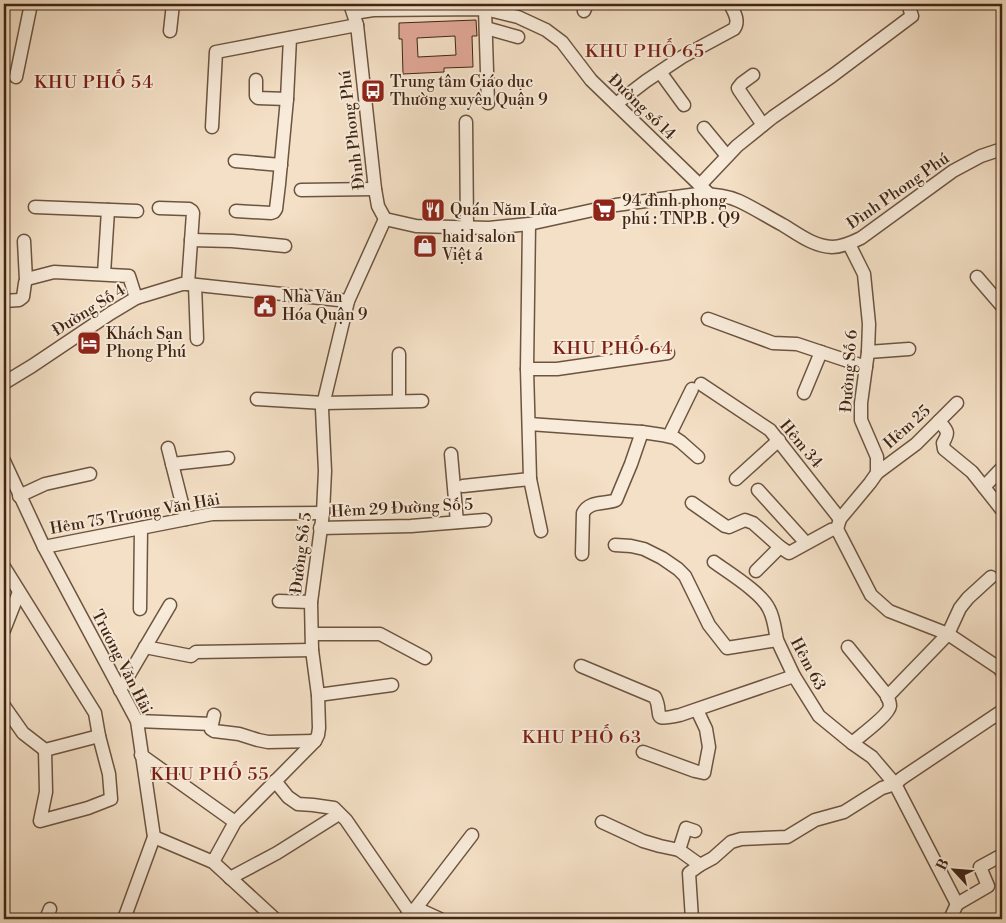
<svg xmlns="http://www.w3.org/2000/svg" width="1006" height="923" font-family="'Libre Bodoni',serif">
	<style>
		.building { fill: #e0a797; stroke: #402514; fill-rule: evenodd }
		.lines { fill: none; stroke-linecap: round; stroke-linejoin: round }
		.minor-casing { stroke: #6d5440; stroke-width: 15 }
		.minor { stroke: #f8ebda; stroke-width: 12 }
		.labels { text-anchor: middle; dominant-baseline: central; stroke-width: 4; stroke-linejoin: round; paint-order: stroke }
		.poi-label { font-size: 16px; fill: #402514; stroke: #f8ebda; text-anchor: start }
		.street-label { font-size: 16px; fill: #402514; stroke: #f8ebda }
		.neighbourhood-label { font-size: 18px; letter-spacing: 1px; fill: #7a1f14; stroke: #f8ebda }
	</style>
	<rect width="100%" height="100%" fill="#f4e0c6"/>
	<filter id="stains"><feTurbulence type="fractalNoise" baseFrequency=".004" numOctaves="4"/><feColorMatrix values="0 0 0 0 .2 0 0 0 0 .09 0 0 0 0 .02 0 0 0 .5 -.17"/></filter>
	<radialGradient id="worn" r=".72"><stop offset=".6" stop-color="#630" stop-opacity="0"/><stop offset="1" stop-color="#630" stop-opacity=".3"/></radialGradient>
	<!-- building -->
	<g class="building">
		<path d="M476,20l1,16h-5l1,31 -29,1v4l-41,2 -1,-35h-3v-16zM455,36l1,19 -38,2 -1,-19z"/>
		<path d="M419,239l12,1 -1,12h-11z"/>
	</g>
	<g class="lines">
		<!-- minor casing -->
		<g class="minor-casing">
			<g id="minor">
				<path d="M350,4l7,21 18,164 3,17 7,13"/>
				<path d="M485,9l3,94"/>
				<path d="M584,11l3,-7"/>
				<path d="M354,13l19,-3 112,-1 33,8 28,13 16,12 29,38 118,114"/>
				<path d="M486,28l32,9"/>
				<path d="M170,31l3,-27"/>
				<path d="M660,72l24,33"/>
				<path d="M753,75l-11,8 -4,5 1,2 24,35"/>
				<path d="M16,77l15,-73"/>
				<path d="M256,80v16l2,2 29,1"/>
				<path d="M616,104l30,-23 36,-24 52,-28c6,-8 0,-17 -4,-25"/>
				<path d="M466,122l1,106"/>
				<path d="M212,127l4,-75 141,-27"/>
				<path d="M704,128l23,28"/>
				<path d="M235,161l46,4"/>
				<path d="M700,185l37,-39 36,-29 59,-41 80,-60 -4,-12"/>
				<path d="M301,190l74,-1"/>
				<path d="M35,207l102,4"/>
				<path d="M159,208l30,1 3,2 1,2 -5,71"/>
				<path d="M236,211l35,2 3,-1 2,-3 3,-25 8,-85 3,-61"/>
				<path d="M385,219l31,7 73,2 40,-4 87,-19 82,-11c14,0 28,1 41,7 15,7 29,16 44,24 15,9 30,21 49,22 10,0 19,-4 29,-9l92,-67 28,-15 21,-7"/>
				<path d="M191,240l41,1 53,5"/>
				<path d="M24,241l2,39"/>
				<path d="M849,244l15,30 5,50 -1,28 -7,51v17l16,37v16l-7,10 -30,36 -3,10 34,66 18,16 59,23 51,34 3,4"/>
				<path d="M104,274l4,-64"/>
				<path d="M977,277l25,29"/>
				<path d="M195,285l2,54"/>
				<path d="M4,301l15,-1 4,-3 2,-14 2,-4 27,-7 75,4 7,22"/>
				<path d="M708,319l65,24 24,1 69,23"/>
				<path d="M868,352l41,-3"/>
				<path d="M527,369h30l111,-16"/>
				<path d="M4,383l28,-17 79,-53 25,-15 46,-14h6l160,17"/>
				<path d="M701,384l69,46 70,89"/>
				<path d="M804,393l17,-41"/>
				<path d="M257,399l67,4 98,-2"/>
				<path d="M399,401v-47"/>
				<path d="M939,421c8,10 11,10 4,22l1,6 28,23 30,38"/>
				<path d="M529,424l113,8 20,3 13,3 6,4 17,15"/>
				<path d="M669,436l23,-47"/>
				<path d="M168,448l18,71"/>
				<path d="M451,454l6,68"/>
				<path d="M4,461l40,86 93,174 17,116 -30,82"/>
				<path d="M172,464l56,-6"/>
				<path d="M877,473l39,-29 41,-41"/>
				<path d="M530,479l11,52"/>
				<path d="M736,479l43,-39"/>
				<path d="M463,486l67,-7 -3,-110 2,-145"/>
				<path d="M984,487l18,-19"/>
				<path d="M758,490l48,53"/>
				<path d="M19,496l26,-12 45,-10"/>
				<path d="M692,503l33,23 4,1 16,-7 8,3 27,24"/>
				<path d="M320,528l91,-2 74,-6"/>
				<path d="M615,545l16,1 13,3 18,9 16,11 7,7 24,49 18,23 50,-8 17,36 25,40 33,27 20,14 23,27 62,120"/>
				<path d="M44,547l168,-33 111,-1"/>
				<path d="M582,554l1,-41c7,-13 21,-8 33,-13l15,-36 11,-32"/>
				<path d="M714,562c15,11 48,31 55,47 5,9 6,21 8,31"/>
				<path d="M4,567l91,146 4,23 10,38 2,25 -23,9 -48,13 6,-29 -1,-42"/>
				<path d="M756,571l24,-24 9,6 42,-23 6,-1"/>
				<path d="M279,601l32,1"/>
				<path d="M140,609l1,-81"/>
				<path d="M4,630l15,-38"/>
				<path d="M312,634h68l45,24"/>
				<path d="M145,647l46,9 5,-4 116,-2"/>
				<path d="M848,647l38,47c2,4 4,7 4,12 -1,9 -30,30 -38,37"/>
				<path d="M581,666l74,31c9,18 -6,25 25,18l114,-39"/>
				<path d="M120,690l50,-85"/>
				<path d="M318,695l74,-10"/>
				<path d="M887,697l61,-63 12,-26 8,-10 23,-21"/>
				<path d="M4,706l19,27 22,17 54,-14"/>
				<path d="M214,715l-3,14 3,2 25,3 19,6 10,2 47,-1"/>
				<path d="M137,721l75,3"/>
				<path d="M643,752l52,19 9,2 5,-26 -3,-18 -9,-19"/>
				<path d="M141,755l94,67"/>
				<path d="M275,781l13,16 10,7 15,1 21,3 12,12 64,93"/>
				<path d="M602,822l41,19 17,5 19,4 21,15"/>
				<path d="M154,837l59,25 62,57"/>
				<path d="M679,850l7,-22 9,3"/>
				<path d="M213,862l22,-40 80,-81 3,-6 1,-7 -1,-33 -6,-45 -1,-48 12,-89 2,-42 -3,-62 26,-108 37,-82"/>
				<path d="M230,878l47,-25 62,-39"/>
				<path d="M957,904l31,-18 -8,-19 22,-12"/>
				<path d="M416,908l56,-73"/>
				<path d="M46,919l4,-10"/>
				<path d="M404,919l12,-11 24,11"/>
				<path d="M692,919l-3,-46 11,-8 13,-7 18,-16 10,-3 46,-2 28,-17 29,-8 38,-24 13,-4 7,-6 100,-67"/>
				<path d="M950,919l7,-15"/>
			</g>
		</g>
		<!-- minor -->
		<use href="#minor" class="minor"/>
	</g>
	<!-- icons -->
	<defs>
		<g id="bus-square" transform="scale(1.25)"><rect x="-9" y="-9" width="18" height="18" rx="4" fill="#8f2418" stroke="#f8ebda"/><path d="M-5-6H5V4H4V6H2V4H-2V6H-4V4H-5ZM-3.5-4V0h7V-4ZM-3.5 1.2v1.5H-2V1.2ZM2 1.2v1.5H3.5V1.2Z" fill="#fff"/></g>
		<g id="restaurant-square" transform="scale(1.25)"><rect x="-9" y="-9" width="18" height="18" rx="4" fill="#8f2418" stroke="#f8ebda"/><path d="M-5-6h1v4h1v-4h1v4h1v-4h1v5L-1.5 .5V6h-2V.5L-5-1ZM5-6V6H3V1.5H1.5Q1.5-4 5-6Z" fill="#fff"/></g>
		<g id="supermarket-square" transform="scale(1.25)"><rect x="-9" y="-9" width="18" height="18" rx="4" fill="#8f2418" stroke="#f8ebda"/><path d="M-6-5.5h2.5l.6 2H6L4.5 2H-2.5L-4.4-4H-6ZM-1.5 3.2a1.3 1.3 0 1 0 .1 0ZM3 3.2a1.3 1.3 0 1 0 .1 0Z" fill="#fff"/></g>
		<g id="shop-square" transform="scale(1.25)"><rect x="-9" y="-9" width="18" height="18" rx="4" fill="#8f2418" stroke="#f8ebda"/><path d="M-5-2.5h2.3a2.7 3.5 0 0 1 5.4 0H5L5.5 6h-11ZM-1.5-2.5h3a1.5 2.3 0 0 0-3 0Z" fill="#fff"/></g>
		<g id="civic-square" transform="scale(1.25)"><rect x="-9" y="-9" width="18" height="18" rx="4" fill="#8f2418" stroke="#f8ebda"/><path d="M-.6-6.5H3V-4.5H.6V-3L4-1V1h2V6H-6V1h2V-1L-.6-3ZM-1.2 2.5V6h2.4V2.5Z" fill="#fff"/></g>
		<g id="hotel-square" transform="scale(1.25)"><rect x="-9" y="-9" width="18" height="18" rx="4" fill="#8f2418" stroke="#f8ebda"/><path d="M-6-4.5h1.5V1H6V5H4.5V3h-9V5H-6ZM-4 0a1.8 1.8 0 1 1 3.6 0ZM.5 0V-2.5h3Q6-2.5 6 0Z" fill="#fff"/></g>
	</defs>
	<g fill-rule="evenodd">
		<use href="#bus-square" x="373" y="91"/>
		<use href="#restaurant-square" x="433" y="210"/>
		<use href="#supermarket-square" x="604" y="210"/>
		<use href="#shop-square" x="425" y="246"/>
		<use href="#civic-square" x="265" y="306"/>
		<use href="#hotel-square" x="89" y="343"/>
	</g>
	<g class="labels">
		<!-- poi labels -->
		<g class="poi-label">
			<text x="390" y="82">Trung tâm Giáo dục<tspan x="390" dy="18">Thường xuyên Quận 9</tspan></text>
			<text x="622" y="201">94 đình phong<tspan x="622" dy="18">phú : TNP.B . Q9</tspan></text>
			<text x="450" y="210">Quán Năm Lửa</text>
			<text x="442" y="237">haid salon<tspan x="442" dy="18">Việt á</tspan></text>
			<text x="282" y="297">Nhà Văn<tspan x="282" dy="18">Hóa Quận 9</tspan></text>
			<text x="106" y="334">Khách Sạn<tspan x="106" dy="18">Phong Phú</tspan></text>
		</g>
		<!-- street labels -->
		<g class="street-label">
			<text transform="translate(642 107) rotate(44)">Đường số 14</text>
			<text transform="translate(352 130) rotate(-97)">Đình Phong Phú</text>
			<text transform="translate(898 191) rotate(-35)">Đình Phong Phú</text>
			<text transform="translate(89 310) rotate(-32)">Đường Số 4</text>
			<text transform="translate(849 371) rotate(-86)">Đường Số 6</text>
			<text transform="translate(907 427) rotate(-42)">Hẻm 25</text>
			<text transform="translate(801 444) rotate(50)">Hẻm 34</text>
			<text transform="translate(402 508) rotate(-3)">Hẻm 29 Đường Số 5</text>
			<text transform="translate(135 514) rotate(-10)">Hẻm 75 Trương Văn Hải</text>
			<text transform="translate(301 553) rotate(-83)">Đường Số 5</text>
			<text transform="translate(122 662) rotate(63)">Trương Văn Hải</text>
			<text transform="translate(808 664) rotate(62)">Hẻm 63</text>
		</g>
		<!-- neighbourhood labels -->
		<g class="neighbourhood-label">
			<text x="645" y="51">KHU PHỐ 65</text>
			<text x="94" y="82">KHU PHỐ 54</text>
			<text x="613" y="348">KHU PHỐ 64</text>
			<text x="582" y="737">KHU PHỐ 63</text>
			<text x="210" y="774">KHU PHỐ 55</text>
		</g>
	</g>
	<!-- margin -->
	<rect width="1006" height="923" fill="none" stroke="#f4e0c6" stroke-width="20"/>
	<rect x="5" y="5" width="996" height="913" fill="none" stroke="#402514" stroke-width="2.5"/>
	<rect x="10" y="10" width="986" height="903" fill="none" stroke="#402514"/>
	<!-- north arrow -->
	<g transform="translate(954 870) rotate(296)" stroke="#f8ebda" stroke-width="4" paint-order="stroke">
	<path d="M0-4L9 19L0 12L-9 19Z" fill="#402514"/>
	<text y="-8" font-size="14" font-weight="bold" text-anchor="middle" fill="#402514">B</text>
	</g>
	<rect width="100%" height="100%" filter="url(#stains)"/>
	<rect width="100%" height="100%" fill="url(#worn)"/>
</svg>
